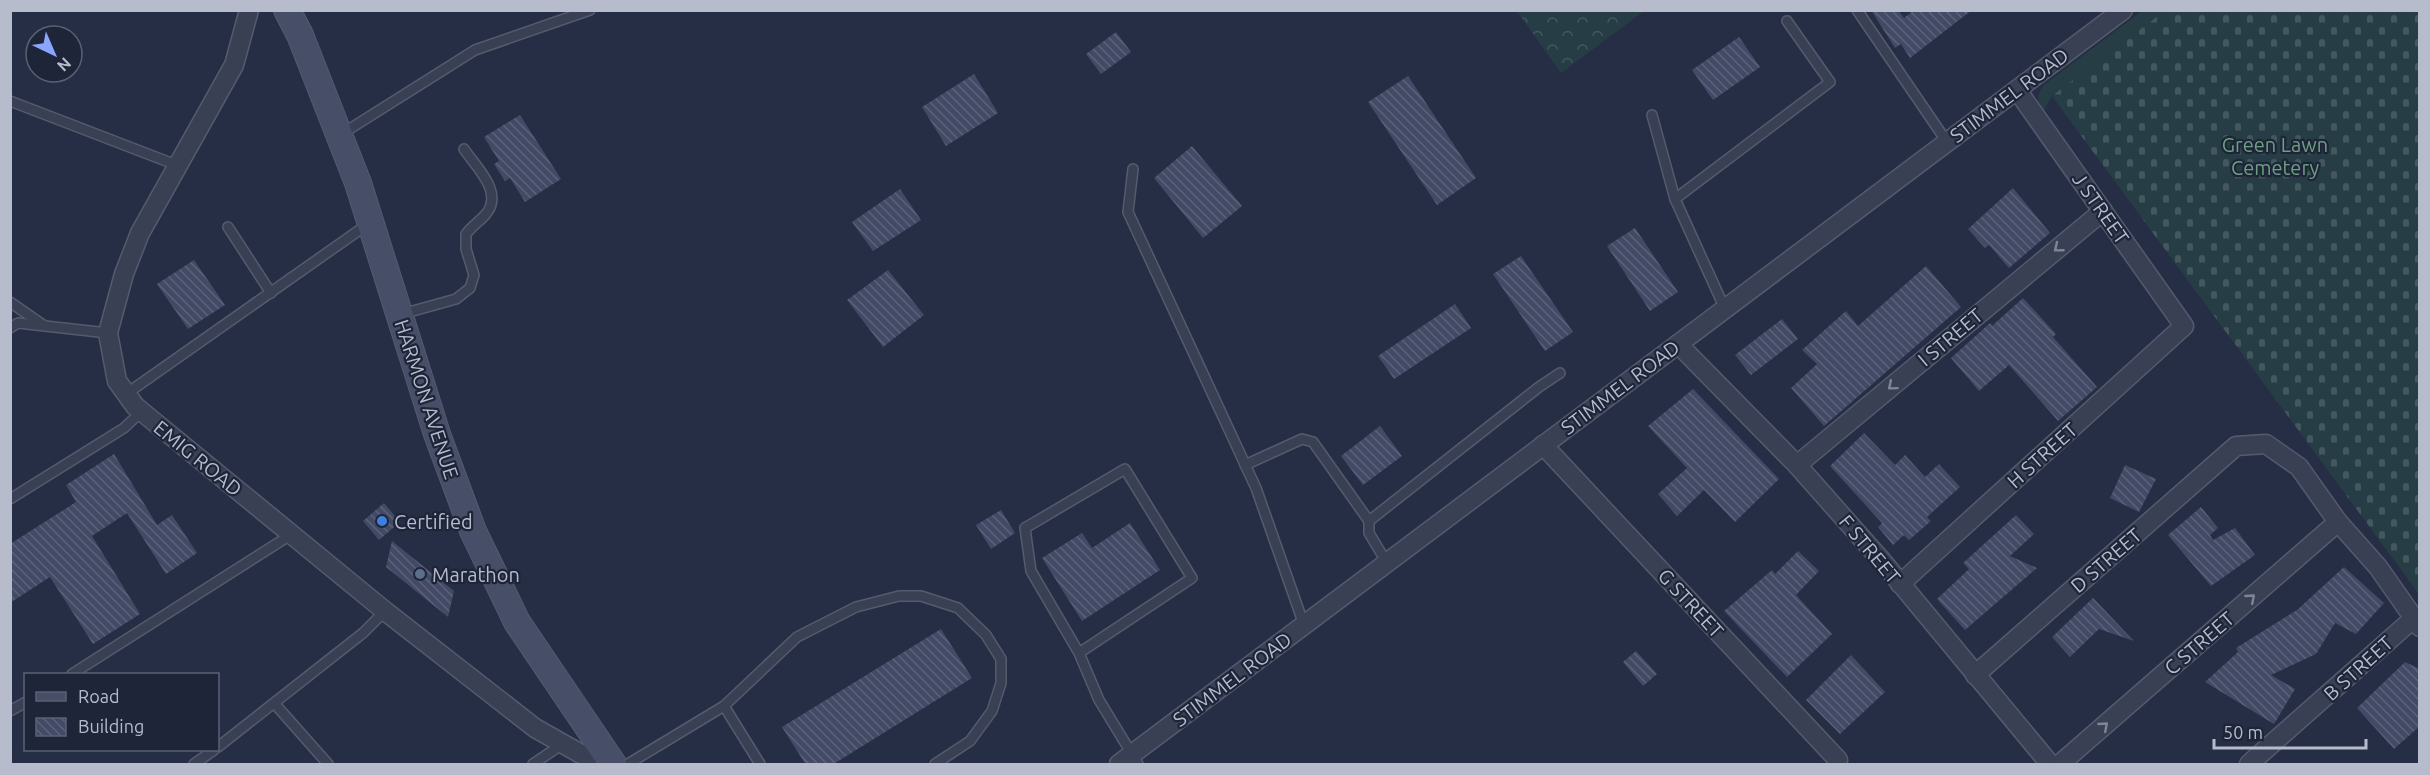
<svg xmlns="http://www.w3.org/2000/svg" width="2430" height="775" font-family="Ubuntu,sans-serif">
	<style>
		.grass { fill: #273d45 }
		.forest { fill: url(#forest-crowns) }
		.cemetery { fill: url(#cemetery-stones) }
		.building { fill: url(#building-back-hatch) }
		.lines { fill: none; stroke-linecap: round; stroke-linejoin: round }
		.service-casing { stroke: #555b6e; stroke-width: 12 }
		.minor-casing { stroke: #555b6e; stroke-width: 21 }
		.secondary-casing { stroke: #555b6e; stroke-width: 28 }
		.service { stroke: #3a4054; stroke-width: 9 }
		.minor { stroke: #3a4054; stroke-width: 18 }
		.secondary { stroke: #474e67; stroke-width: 26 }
		.oneway { stroke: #7f8497 }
		.shop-dot { fill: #3f7fe0; stroke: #1e2539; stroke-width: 2 }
		.service-dot { fill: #5c6f8a; stroke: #1e2539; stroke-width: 2 }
		.labels { text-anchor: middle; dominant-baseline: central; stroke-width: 4.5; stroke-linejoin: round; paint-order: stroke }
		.street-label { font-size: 20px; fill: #b7bccd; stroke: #1e2539 }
		.park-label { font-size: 20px; fill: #6ca080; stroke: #1e2539 }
		.poi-label { font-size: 20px; fill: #b7bccd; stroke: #1e2539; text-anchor: start }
	</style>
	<defs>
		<pattern id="forest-crowns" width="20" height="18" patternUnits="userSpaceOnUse" patternTransform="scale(1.5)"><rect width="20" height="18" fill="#273d45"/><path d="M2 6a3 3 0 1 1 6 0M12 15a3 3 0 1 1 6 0" fill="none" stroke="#44575f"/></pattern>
		<pattern id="cemetery-stones" width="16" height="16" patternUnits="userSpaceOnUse" patternTransform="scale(1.5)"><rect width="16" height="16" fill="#273d45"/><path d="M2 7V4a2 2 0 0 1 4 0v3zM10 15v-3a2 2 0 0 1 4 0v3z" fill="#44575f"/></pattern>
		<pattern id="building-back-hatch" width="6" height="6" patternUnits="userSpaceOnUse" patternTransform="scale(1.5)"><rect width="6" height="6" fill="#424a65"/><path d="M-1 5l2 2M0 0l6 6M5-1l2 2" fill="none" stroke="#5b627a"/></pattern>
	</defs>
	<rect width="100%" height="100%" fill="#252e44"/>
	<!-- grass -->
	<path class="grass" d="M2142,11h24l-114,85 -9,16c-6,-11 -7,-16 1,-27z"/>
	<!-- forest -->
	<path class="forest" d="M1517,11h127l-83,62z"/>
	<!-- cemetery -->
	<path class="cemetery" d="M2166,10l253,1v583l-367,-498z"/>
	<!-- building -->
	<g class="building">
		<path d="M1871,10h27l6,8 10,-8h58l-62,48 -9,-14 -6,4z"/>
		<path d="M1116,32l15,20 -30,22 -15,-20z"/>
		<path d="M1739,37l21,30 -47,33 -21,-30z"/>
		<path d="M974,74l24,39 -52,33 -24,-39z"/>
		<path d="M1408,76l68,102 -39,27 -69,-103z"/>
		<path d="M520,115l41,64 -36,23 -15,-24 -5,3 -11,-17 5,-3 -15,-24z"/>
		<path d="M1192,146l50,60 -39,32 -49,-60z"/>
		<path d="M2013,188l37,45 -41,35 -20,-23 -4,3 -17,-19z"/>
		<path d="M900,189l21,31 -48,31 -21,-29z"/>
		<path d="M1635,228l43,64 -28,19 -43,-65z"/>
		<path d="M1521,256l52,76 -28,19 -52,-77z"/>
		<path d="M194,260l31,45 -37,24 -31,-45z"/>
		<path d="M1926,266l35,41 -137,119 -33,-38 26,-24 -15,-14 44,-39 12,15z"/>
		<path d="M888,270l36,45 -41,32 -36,-47z"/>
		<path d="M2023,298l33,36 -3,3 44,50 -39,34 -49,-56 -30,26 -28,-33 39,-35 2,3z"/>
		<path d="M1455,304l16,24 -77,51 -16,-23z"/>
		<path d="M1782,319l16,20 -47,36 -16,-20z"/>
		<path d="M1693,389l86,90 -44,43 -31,-32 -27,26 -19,-22 29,-26 -39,-42z"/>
		<path d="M1380,426l22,30 -39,29 -22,-29z"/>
		<path d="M1864,433l31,32 10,-10 20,22 14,-13 21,23 -33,30 4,4 -22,19 -5,-5 -11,10 -15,-18 4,-4 -52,-57z"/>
		<path d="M114,454l43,71 15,-10 25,38 -31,21 -39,-61 -35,23 48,78 -47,30 -43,-67 -40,26v-59l66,-42 -10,-17z"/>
		<path d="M2125,465l31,14 -17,33 -29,-14z"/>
		<path d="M384,503l16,19 -21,18 -16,-19z"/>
		<path d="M2201,507l17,21 -8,7 3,5 22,-12 20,27 -44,31 -43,-51z"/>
		<path d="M1001,510l14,23 -24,16 -15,-24z"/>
		<path d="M2016,515l18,19 -24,22 27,12 -72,62 -28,-31 32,-30 -6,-6z"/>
		<path d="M1130,523l30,47 -78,51 -40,-63 40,-25 10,15z"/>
		<path d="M392,541l62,50 -6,26 -62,-50z"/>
		<path d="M1798,551l21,20 -23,24 36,39 -45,43 -63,-66 48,-41 3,4z"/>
		<path d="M2344,567l40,36 -28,31 -21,-11 -19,31 -45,21 24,14 -21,35 -69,-42 33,-30 -2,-4 61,-38z"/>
		<path d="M2093,598l41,43 -35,-12 -29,28 -18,-20z"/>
		<path d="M941,629l31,49 -140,87h-26l-24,-38z"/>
		<path d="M1636,651l21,23 -14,12 -20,-24z"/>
		<path d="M1851,655l34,37 -45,42 -34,-34z"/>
		<path d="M2405,662l15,7v57l-26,23 -37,-41z"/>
	</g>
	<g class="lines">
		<!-- service casing -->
		<g class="service-casing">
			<g id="service">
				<path d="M1857,10l90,132"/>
				<path d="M10,101l169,65"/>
				<path d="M1652,115l23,84"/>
				<path d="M340,135l135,-85 115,-40"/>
				<path d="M1133,169l-5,43 128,276 48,137"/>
				<path d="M228,227l43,66"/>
				<path d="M10,302l33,23"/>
				<path d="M1725,309l-50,-110 155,-117 -43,-61"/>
				<path d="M402,314l54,-15 14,-11 4,-13 -8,-26v-15c6,-8 14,-13 20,-20 18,-22 -10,-47 -22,-65"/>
				<path d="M10,328l8,-5 90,10"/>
				<path d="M126,394l242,-170"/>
				<path d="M1245,465l57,-26 11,3 56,79"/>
				<path d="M10,499l114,-71 18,-17"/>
				<path d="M1387,563l-18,-30v-12l170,-134 21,-14"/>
				<path d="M1079,653l-48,-82 -6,-43 100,-59 67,109 -113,75 20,47 39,64"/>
				<path d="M72,674l220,-140"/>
				<path d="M274,703l54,61"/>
				<path d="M724,706l36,58"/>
				<path d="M10,711l16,-9"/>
				<path d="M218,747l145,-114 22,-22"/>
				<path d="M194,764l20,-14"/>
				<path d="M533,764l28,-19"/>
				<path d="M628,764l96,-58 73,-69 59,-30 43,-11h22l37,12 28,27 15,24v24l-9,28 -22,30 -35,23"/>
			</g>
		</g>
		<!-- minor casing -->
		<g class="minor-casing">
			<g id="minor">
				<path d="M249,10l-15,55 -94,168 -16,41 -16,59 9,48 18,25 250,205 150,117 46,26 29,10"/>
				<path d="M1678,344l119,121 85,96 168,203"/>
				<path d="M1543,445l295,315"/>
				<path d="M1797,465l306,-254"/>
				<path d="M1900,584l284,-258 -167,-236"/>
				<path d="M1975,675l261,-229 30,-2 33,23 39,55 40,45 42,60"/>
				<path d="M1119,764l1004,-754"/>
				<path d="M2060,764l278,-242"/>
				<path d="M2249,764l164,-145"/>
			</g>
		</g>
		<!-- secondary casing -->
		<g class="secondary-casing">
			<path id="secondary" d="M287,10l13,25 58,148 79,251 36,97 44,91 96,142"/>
		</g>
		<!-- service -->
		<use href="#service" class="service"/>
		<!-- minor -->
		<use href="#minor" class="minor"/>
		<!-- secondary -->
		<use href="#secondary" class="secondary"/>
	</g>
	<!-- one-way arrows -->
	<defs><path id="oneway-chevron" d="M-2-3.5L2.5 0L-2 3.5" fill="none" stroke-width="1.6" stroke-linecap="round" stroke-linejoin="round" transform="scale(1.5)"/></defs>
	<g class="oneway">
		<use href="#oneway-chevron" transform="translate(2058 248) rotate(141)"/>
		<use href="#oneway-chevron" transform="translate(1892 386) rotate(140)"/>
		<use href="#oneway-chevron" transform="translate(2251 598) rotate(-41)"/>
		<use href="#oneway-chevron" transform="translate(2104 726) rotate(-41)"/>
	</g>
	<!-- markers -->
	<circle class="shop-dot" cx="382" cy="521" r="6"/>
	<circle class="service-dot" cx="420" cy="574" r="6"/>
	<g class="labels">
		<!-- street labels -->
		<g class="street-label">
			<text transform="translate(2009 95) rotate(-37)">STIMMEL ROAD</text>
			<text transform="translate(2101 208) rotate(55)">J STREET</text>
			<text transform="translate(1950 337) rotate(-40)">I STREET</text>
			<text transform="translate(1620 387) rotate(-37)">STIMMEL ROAD</text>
			<text transform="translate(427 399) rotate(72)">HARMON AVENUE</text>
			<text transform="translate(2042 455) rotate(-42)">H STREET</text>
			<text transform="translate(198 458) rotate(39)">EMIG ROAD</text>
			<text transform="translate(1870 549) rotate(50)">F STREET</text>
			<text transform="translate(2106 560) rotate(-41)">D STREET</text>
			<text transform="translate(1691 603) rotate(47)">G STREET</text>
			<text transform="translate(2199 643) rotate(-41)">C STREET</text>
			<text transform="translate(2358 668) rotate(-42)">B STREET</text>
			<text transform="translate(1232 679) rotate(-37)">STIMMEL ROAD</text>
		</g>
		<!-- park labels -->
		<g class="park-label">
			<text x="2275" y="144">Green Lawn<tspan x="2275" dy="23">Cemetery</tspan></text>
		</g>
		<!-- poi labels -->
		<g class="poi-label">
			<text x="394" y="521">Certified</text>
			<text x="432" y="574">Marathon</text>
		</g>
	</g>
	<!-- border -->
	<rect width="2430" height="775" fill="none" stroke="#b7bccd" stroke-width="24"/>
	<!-- legend -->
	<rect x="24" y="673" width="195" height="78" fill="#1e2539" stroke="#5b6174" stroke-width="1.5"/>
	<rect x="36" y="692" width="30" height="9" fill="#474e67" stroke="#5b6174" stroke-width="1.5"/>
	<text x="78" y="703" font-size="18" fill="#b7bccd">Road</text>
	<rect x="36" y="718" width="30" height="18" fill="url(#building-back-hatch)" stroke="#5b6174" stroke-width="1.5"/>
	<text x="78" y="733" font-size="18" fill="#b7bccd">Building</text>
	<!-- north arrow -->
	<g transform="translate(54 54) rotate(136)"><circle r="28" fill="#1e2539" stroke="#5b6174" stroke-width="1.5"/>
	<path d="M0-4.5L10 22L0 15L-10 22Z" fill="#8aa6ff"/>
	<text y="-9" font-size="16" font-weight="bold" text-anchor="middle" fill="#b7bccd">N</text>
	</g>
	<!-- scale -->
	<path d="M2214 739v9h152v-9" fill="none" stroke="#b7bccd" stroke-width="3"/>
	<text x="2223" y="739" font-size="18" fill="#b7bccd" stroke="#1e2539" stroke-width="4.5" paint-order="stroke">50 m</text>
</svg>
